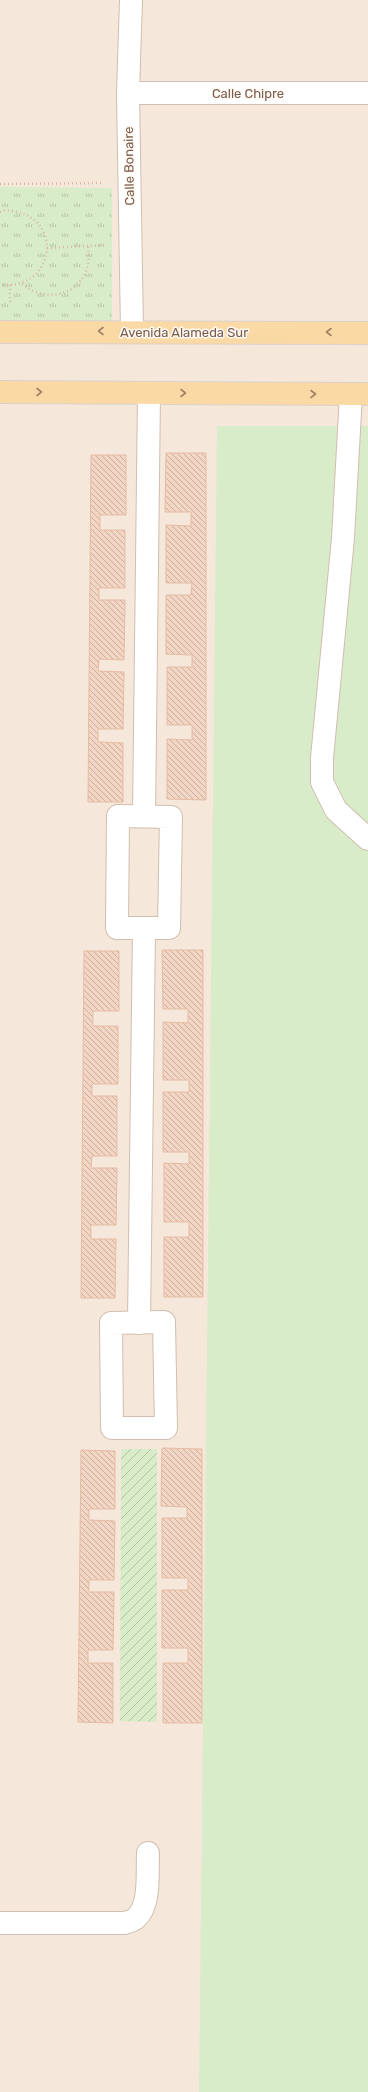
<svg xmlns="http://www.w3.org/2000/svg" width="368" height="2092" font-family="Rubik,sans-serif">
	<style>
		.residential { fill: #f5e8da }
		.grass { fill: #d8ecc9 }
		.park { fill: url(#park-tufts) }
		.garden { fill: url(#garden-furrows) }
		.building { fill: url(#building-back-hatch); stroke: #e6bba3 }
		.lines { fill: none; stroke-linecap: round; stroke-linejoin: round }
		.minor-casing { stroke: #d1beb0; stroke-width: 24 }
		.major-casing { stroke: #dad1cd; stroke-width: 24 }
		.path { stroke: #d9b8a5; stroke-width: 2.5; stroke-dasharray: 1 3; stroke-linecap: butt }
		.minor { stroke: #fff; stroke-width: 22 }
		.major { stroke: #fbd9a5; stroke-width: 22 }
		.oneway { stroke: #a18267 }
		.labels { text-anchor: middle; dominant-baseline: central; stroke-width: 3; stroke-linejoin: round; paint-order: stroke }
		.street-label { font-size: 13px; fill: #7a5c4d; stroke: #fffaf3 }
	</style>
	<defs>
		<pattern id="park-tufts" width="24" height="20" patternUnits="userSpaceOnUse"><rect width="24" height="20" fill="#d8ecc9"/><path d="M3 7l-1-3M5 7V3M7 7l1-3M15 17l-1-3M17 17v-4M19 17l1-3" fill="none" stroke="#b4c2a5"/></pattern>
		<pattern id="garden-furrows" width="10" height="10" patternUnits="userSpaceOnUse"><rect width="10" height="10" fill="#d8ecc9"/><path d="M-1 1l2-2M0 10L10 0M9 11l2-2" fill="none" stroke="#b4c2a5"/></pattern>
		<pattern id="building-back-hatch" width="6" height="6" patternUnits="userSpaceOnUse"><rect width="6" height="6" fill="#f3d5c3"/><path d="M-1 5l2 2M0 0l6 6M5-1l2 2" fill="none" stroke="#cab0a1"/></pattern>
	</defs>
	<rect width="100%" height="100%" fill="#fdf6ec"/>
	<!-- residential -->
	<rect class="residential" x="0" y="0" width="368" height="2092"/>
	<!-- grass -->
	<path class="grass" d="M217,426h151v1666h-169z"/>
	<!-- park -->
	<path class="park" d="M0,187l112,1v135l-112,-1z"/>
	<!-- garden -->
	<path class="garden" d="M121,1449h36v273l-37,-1z"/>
	<!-- building -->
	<g class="building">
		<path d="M166,453h40v347l-39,-1v-60l25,1v-15h-25v-58h25v-12l-26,-1v-59h25l1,-12h-26v-58l25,1v-14h-26z"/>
		<path d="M91,455h35v60h-26v15h25v58h-26v12h26l-1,60 -25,-1 -1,12 26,1 -1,57h-25v13l25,1v59h-35z"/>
		<path d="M162,950h41v347h-39v-60h25v-15h-25v-59l25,1v-12h-26v-60h26v-12h-26v-58l25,1v-14h-25z"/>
		<path d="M84,951h35v60h-26v15h25v58h-26v12h25v60h-25l-1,12h26l-1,57h-25v14h25l-1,59h-34z"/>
		<path d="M162,1448l40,1v274h-39v-60h25v-15h-26v-58h26v-12h-26v-60h25v-11l-26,-1z"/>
		<path d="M81,1450l34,1v58h-26v11l26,1 -1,59h-25v12h25l-1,58h-25v13h25v60l-35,-1z"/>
	</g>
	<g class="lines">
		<!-- minor casing -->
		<g class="minor-casing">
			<g id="minor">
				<path d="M131,0l-3,93 4,238"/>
				<path d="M128,93h240"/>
				<path d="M351,394l-8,144 -21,220v24l14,28 32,29"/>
				<path d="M118,816l53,1 -2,111h-52z"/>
				<path d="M144,816l5,-423"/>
				<path d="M164,1322l2,106h-54l-1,-105z"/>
				<path d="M139,1323l5,-395"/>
				<path d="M0,1923h124c4,-1 9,-2 12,-5 15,-13 11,-46 12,-65"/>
			</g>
		</g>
		<!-- major casing -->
		<g class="major-casing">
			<g id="major">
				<path d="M0,332l368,1"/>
				<path d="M0,392l368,2"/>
			</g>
		</g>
		<!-- path -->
		<g class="path">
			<path d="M0,184l103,-1"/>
			<path d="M0,212c7,-3 15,-1 21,1 43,13 30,79 -21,71"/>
			<path d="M47,248l57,-3"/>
			<path d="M22,284c32,25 73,4 66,-38"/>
			<path d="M10,285v20"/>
		</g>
		<!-- minor -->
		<use href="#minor" class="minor"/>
		<!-- major -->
		<use href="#major" class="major"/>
	</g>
	<!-- one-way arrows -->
	<defs><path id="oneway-chevron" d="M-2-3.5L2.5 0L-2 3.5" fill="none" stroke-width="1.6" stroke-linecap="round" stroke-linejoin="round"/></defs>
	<g class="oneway">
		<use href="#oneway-chevron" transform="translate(101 331) rotate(180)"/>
		<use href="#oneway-chevron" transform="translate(329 332) rotate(-180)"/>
		<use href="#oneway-chevron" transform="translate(39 392)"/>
		<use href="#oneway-chevron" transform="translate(183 393)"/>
		<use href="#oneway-chevron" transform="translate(313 394)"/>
	</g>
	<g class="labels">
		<!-- street labels -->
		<g class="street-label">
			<text x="248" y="93">Calle Chipre</text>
			<text transform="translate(129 166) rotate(-91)">Calle Bonaire</text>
			<text x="184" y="332">Avenida Alameda Sur</text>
		</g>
	</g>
</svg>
